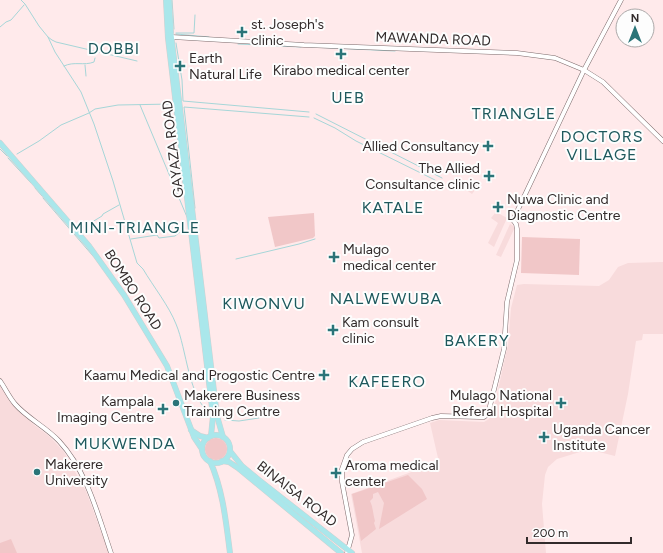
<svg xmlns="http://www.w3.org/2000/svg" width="663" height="553" font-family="Figtree,sans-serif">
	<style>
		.built { fill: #f8dbdc }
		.green { fill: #f1c7c8 }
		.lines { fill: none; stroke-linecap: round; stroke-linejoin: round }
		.stream { stroke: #a6d6d8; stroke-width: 1 }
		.tertiary-casing { stroke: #7d6b6c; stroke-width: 5 }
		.primary-casing { stroke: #d2d0d0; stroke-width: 6 }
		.tertiary { stroke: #fff; stroke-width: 4 }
		.primary { stroke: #aae7eb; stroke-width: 5 }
		.poi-dot { fill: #2a7478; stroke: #fdfdfd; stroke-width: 1.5 }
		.labels { text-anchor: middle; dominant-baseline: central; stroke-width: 4; stroke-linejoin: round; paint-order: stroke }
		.poi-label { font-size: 14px; fill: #322b2b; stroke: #fdfdfd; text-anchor: start }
		.street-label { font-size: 14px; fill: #322b2b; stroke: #fdfdfd }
		.quarter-label { font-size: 16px; letter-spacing: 1px; fill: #1d585c; stroke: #fdfdfd }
	</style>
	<rect width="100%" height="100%" fill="#ffeaeb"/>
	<!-- built -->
	<g class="built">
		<path d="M472,180l7,5 -7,9 -7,-5z"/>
		<path d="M496,212l11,6 -13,29 -6,-4 10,-20 -7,-5z"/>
		<path d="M510,224l5,3 -14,30 -5,-2z"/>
		<path d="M663,262v72h-20l-1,6 -6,1 -8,53 -13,62 -24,-6 -8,1 -26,8 -9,8 -3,8 -3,29 4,49h-184l-11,-59 85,-31 2,-5 -8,-35 9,-3 45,2 5,-3 4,-7 15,-67 3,-37 6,-23 7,-1 75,2 10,-6 9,-13 10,-4z"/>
		<path d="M0,383l19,28 14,13 17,13 14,15 22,39 23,62h-109z"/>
	</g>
	<!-- green -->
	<g class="green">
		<path d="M314,213l1,23 -2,2 -38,9 -7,-30z"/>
		<path d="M522,237l58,2 -1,36 -58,-2z"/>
		<circle cx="216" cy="449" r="11"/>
		<path d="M408,475l14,14 5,10 -48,30 5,-26 -6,-11 -5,2v4l-3,3c3,6 3,13 5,20l-1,2 2,6 -15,12 -9,-47z"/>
		<path d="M11,539l6,14h-17v-10z"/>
	</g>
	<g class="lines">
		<!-- stream -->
		<g class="stream">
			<path d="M21,0l4,4 14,22 9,11 7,15 26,40 13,32 19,57 24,82 6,6c10,17 26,37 33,55 11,26 12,73 35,91"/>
			<path d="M172,0l2,29"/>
			<path d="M0,27l6,-5 5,-2 13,-15"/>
			<path d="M176,33h18l1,-18"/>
			<path d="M176,34l33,3"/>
			<path d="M48,37l4,3 4,2 81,19"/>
			<path d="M176,43l6,37 1,21 126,11"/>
			<path d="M238,44l63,3"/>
			<path d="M311,47l84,4"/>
			<path d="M85,65l1,11"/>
			<path d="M64,66c10,-5 20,0 30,-4l1,-4"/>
			<path d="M140,105l47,112"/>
			<path d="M316,114l126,64"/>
			<path d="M314,118l21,10 21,13 79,39"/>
			<path d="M0,149l7,7"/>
			<path d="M17,154l22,-13 22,-16 28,-12 6,-4 23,-4 55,-1"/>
			<path d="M8,158l23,25"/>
			<path d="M35,188l7,8"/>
			<path d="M43,198l50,58"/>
			<path d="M195,208l-11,-101 125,10"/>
			<path d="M79,230l23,-14 1,-2 16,-9"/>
			<path d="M131,239l26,-4 2,3 16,-2 5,-4 7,-1"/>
			<path d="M236,259l63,-15 16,-5"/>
			<path d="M225,420l14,1 20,-3"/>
		</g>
		<!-- tertiary casing -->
		<g class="tertiary-casing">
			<g id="tertiary">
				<path d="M172,37l132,8 213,8 38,5 29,12 19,12 60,59"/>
				<path d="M0,381c5,7 9,16 15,23 12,14 31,23 44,37 28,30 39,74 52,112"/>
				<path d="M347,553l5,-18 -10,-53v-13l5,-14 5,-6 11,-7 69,-24 9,-2 39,1h4l4,-3 16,-65 3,-47 10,-42v-31l-1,-5 -3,-4 71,-150 37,-70"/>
			</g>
		</g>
		<!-- primary casing -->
		<g class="primary-casing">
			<g id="primary">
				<path d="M166,0l2,38 45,378 -2,20"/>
				<path d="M169,0l2,34 46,382 6,21"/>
				<path d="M0,143l89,103 35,49 43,71 27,71 8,12"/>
				<path d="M191,430l9,6 8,2"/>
				<circle cx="216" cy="449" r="14"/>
				<path d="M230,451l12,15 17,14 93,73"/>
				<path d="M210,461c13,29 16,61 20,92"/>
				<path d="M222,461l7,1 9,6 103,85"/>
			</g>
		</g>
		<!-- tertiary -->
		<use href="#tertiary" class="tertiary"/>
		<!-- primary -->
		<use href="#primary" class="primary"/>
	</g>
	<!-- markers -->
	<g class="poi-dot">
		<path d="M240 26h4v4h4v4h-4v4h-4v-4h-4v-4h4z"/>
		<path d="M339 48h4v4h4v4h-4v4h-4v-4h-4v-4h4z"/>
		<path d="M178 60h4v4h4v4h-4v4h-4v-4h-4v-4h4z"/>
		<path d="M486 140h4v4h4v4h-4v4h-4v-4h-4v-4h4z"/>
		<path d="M487 170h4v4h4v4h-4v4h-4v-4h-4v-4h4z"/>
		<path d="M496 201h4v4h4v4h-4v4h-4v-4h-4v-4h4z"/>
		<path d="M332 251h4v4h4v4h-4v4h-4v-4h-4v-4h4z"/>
		<path d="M331 324h4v4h4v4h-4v4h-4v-4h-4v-4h4z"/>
		<path d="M322 369h4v4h4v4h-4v4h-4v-4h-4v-4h4z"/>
		<circle cx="176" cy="403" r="4"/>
		<path d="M559 397h4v4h4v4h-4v4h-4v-4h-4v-4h4z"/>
		<path d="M161 403h4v4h4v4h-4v4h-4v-4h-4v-4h4z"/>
		<path d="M542 431h4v4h4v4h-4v4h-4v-4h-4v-4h4z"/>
		<circle cx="37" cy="472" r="4"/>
		<path d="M334 467h4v4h4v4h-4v4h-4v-4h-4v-4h4z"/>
	</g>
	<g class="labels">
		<!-- poi labels -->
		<g class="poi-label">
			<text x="251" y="24">st. Joseph's<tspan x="251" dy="16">clinic</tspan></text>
			<text x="189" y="58">Earth<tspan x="189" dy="16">Natural Life</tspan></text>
			<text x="341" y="70" text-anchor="middle">Kirabo medical center</text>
			<text x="479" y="146" text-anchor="end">Allied Consultancy</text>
			<text x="480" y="168" text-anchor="end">The Allied<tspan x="480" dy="16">Consultance clinic</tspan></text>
			<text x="507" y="199">Nuwa Clinic and<tspan x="507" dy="16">Diagnostic Centre</tspan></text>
			<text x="343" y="249">Mulago<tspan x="343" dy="16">medical center</tspan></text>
			<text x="342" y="322">Kam consult<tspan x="342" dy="16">clinic</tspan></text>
			<text x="315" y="375" text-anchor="end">Kaamu Medical and Progostic Centre</text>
			<text x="184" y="395">Makerere Business<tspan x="184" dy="16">Training Centre</tspan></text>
			<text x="552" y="395" text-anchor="end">Mulago National<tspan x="552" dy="16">Referal Hospital</tspan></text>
			<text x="154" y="401" text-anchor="end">Kampala<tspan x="154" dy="16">Imaging Centre</tspan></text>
			<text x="553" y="429">Uganda Cancer<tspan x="553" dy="16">Institute</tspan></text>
			<text x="45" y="464">Makerere<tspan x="45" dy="16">University</tspan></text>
			<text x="345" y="465">Aroma medical<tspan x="345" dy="16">center</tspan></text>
		</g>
		<!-- street labels -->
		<g class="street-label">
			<text transform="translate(433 39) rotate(2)">MAWANDA ROAD</text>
			<text transform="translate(173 149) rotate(-97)">GAYAZA ROAD</text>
			<text transform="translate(133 290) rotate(57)">BOMBO ROAD</text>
			<text transform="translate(297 494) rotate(38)">BINAISA ROAD</text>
		</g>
		<!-- quarter labels -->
		<g class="quarter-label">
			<text x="114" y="48">DOBBI</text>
			<text x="348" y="97">UEB</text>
			<text x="514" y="113">TRIANGLE</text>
			<text x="602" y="136">DOCTORS<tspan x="602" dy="18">VILLAGE</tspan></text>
			<text x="393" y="207">KATALE</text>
			<text x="135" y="227">MINI-TRIANGLE</text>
			<text x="386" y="298">NALWEWUBA</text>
			<text x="264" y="303">KIWONVU</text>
			<text x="477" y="340">BAKERY</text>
			<text x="387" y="381">KAFEERO</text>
			<text x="125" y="443">MUKWENDA</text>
		</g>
	</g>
	<!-- north arrow -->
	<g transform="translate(635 28)"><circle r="19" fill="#fdfdfd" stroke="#aca9a9"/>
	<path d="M0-3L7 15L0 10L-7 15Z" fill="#2a7478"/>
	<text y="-6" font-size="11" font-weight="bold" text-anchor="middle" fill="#322b2b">N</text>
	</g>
	<!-- scale -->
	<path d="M527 537v6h104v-6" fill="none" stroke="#322b2b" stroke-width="2"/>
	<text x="533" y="537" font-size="12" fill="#322b2b" stroke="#fdfdfd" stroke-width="3" paint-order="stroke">200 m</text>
</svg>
